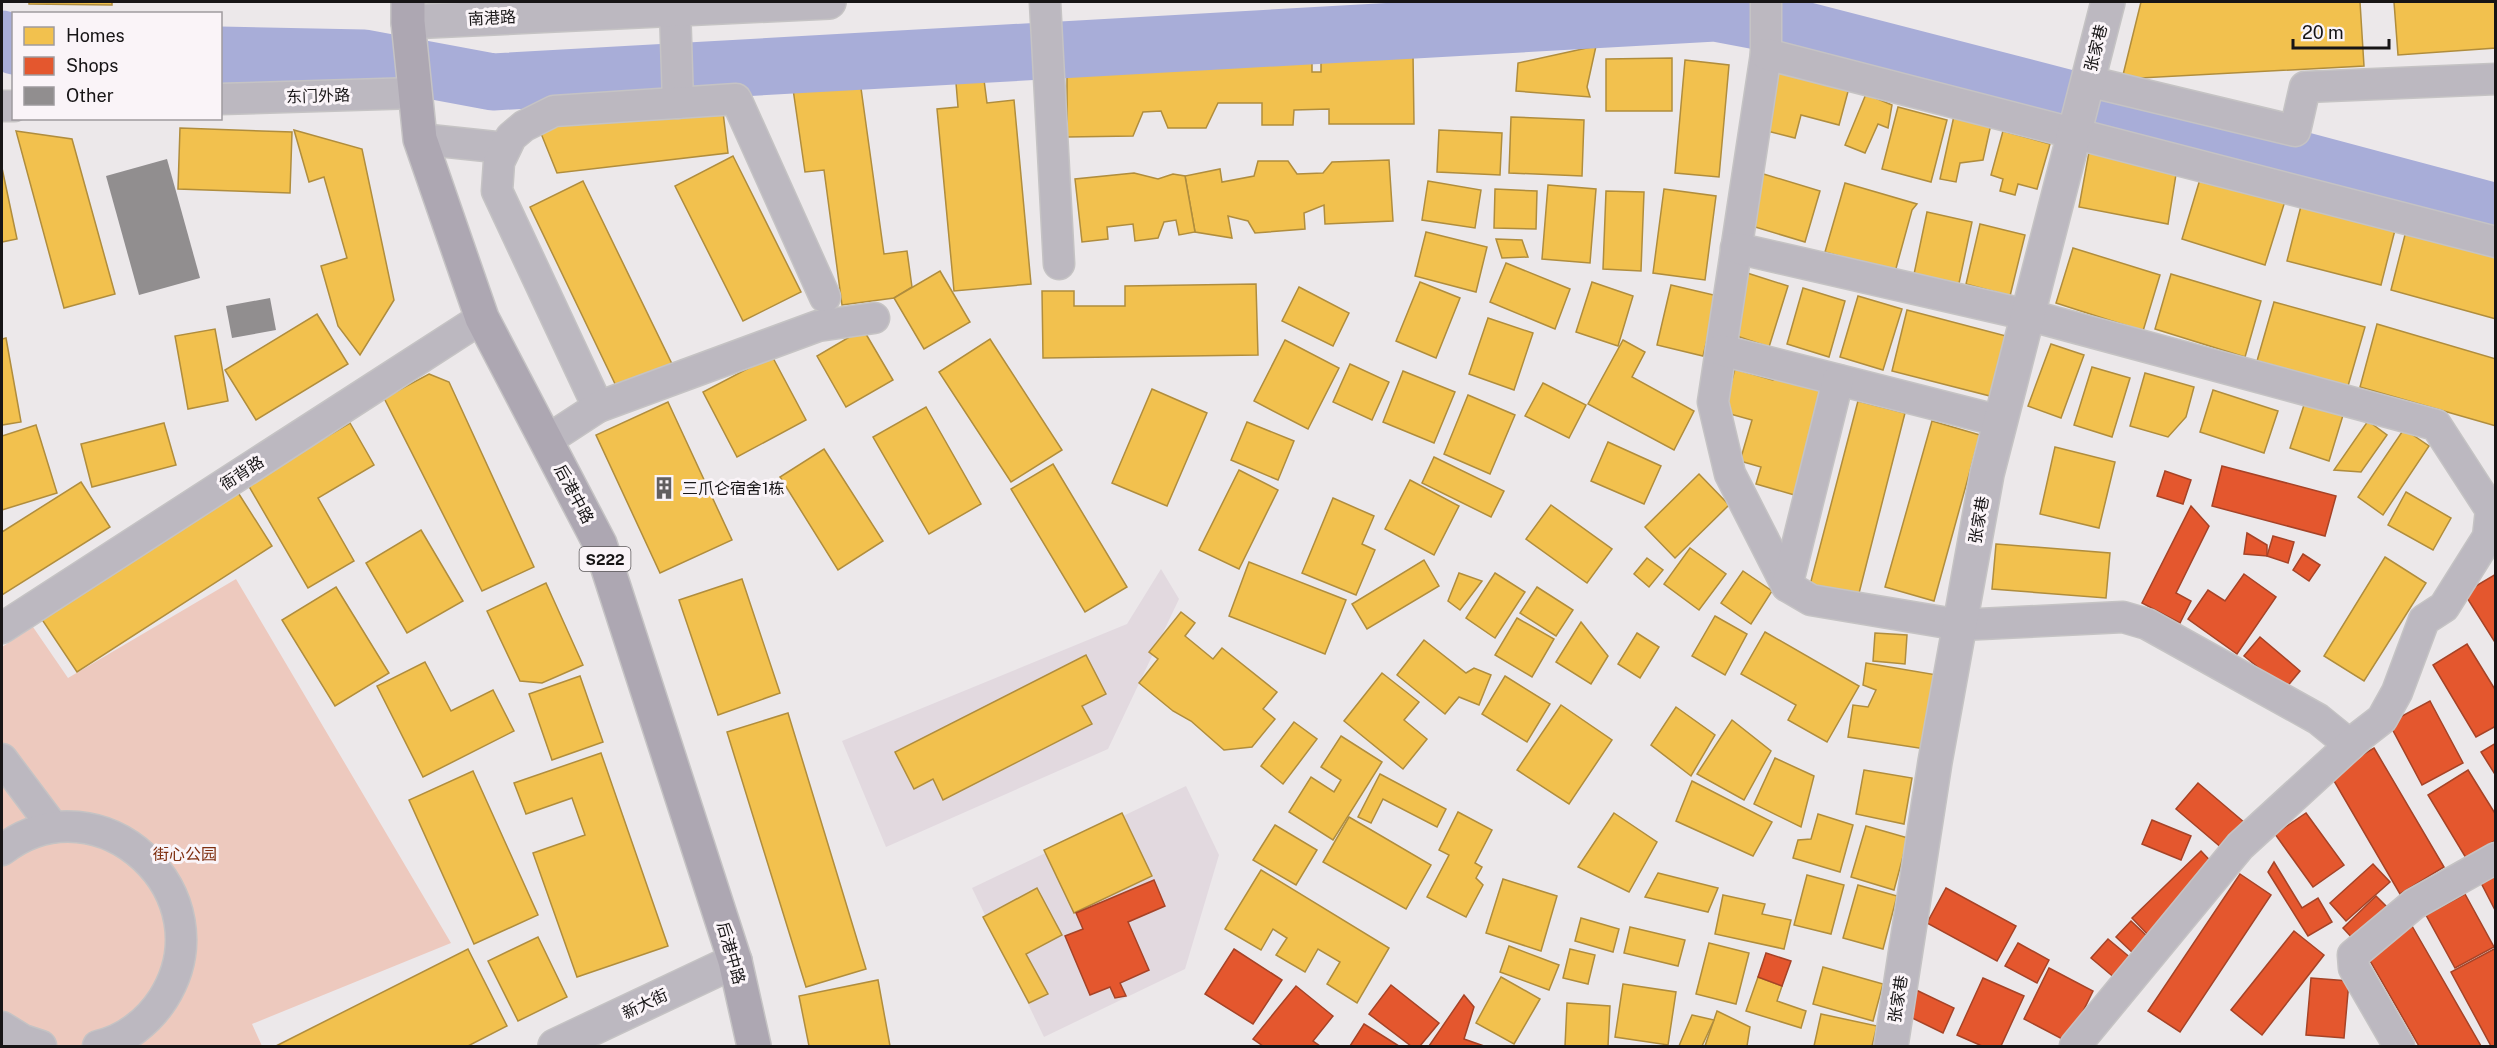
<svg xmlns="http://www.w3.org/2000/svg" width="2497" height="1048" font-family="'Public Sans','Noto Sans SC',sans-serif">
	<style>
		.built { fill: #e2d9df }
		.green { fill: #edc9be }
		.homes { fill: #f2c14e; stroke: #b08d3d; stroke-width: 1.5 }
		.shops { fill: #e4572e; stroke: #a64327; stroke-width: 1.5 }
		.lines { fill: none; stroke-linecap: round; stroke-linejoin: round }
		.river { stroke: #a8add8; stroke-width: 57 }
		.building { fill: #918e8f }
		.minor-casing { stroke: #c5c3c4; stroke-width: 33 }
		.tertiary-casing { stroke: #c5c3c4; stroke-width: 36 }
		.primary-casing { stroke: #c5c3c4; stroke-width: 36 }
		.minor { stroke: #bcb8c0; stroke-width: 30 }
		.tertiary { stroke: #bcb8c0; stroke-width: 33 }
		.primary { stroke: #ada7b2; stroke-width: 33 }
		.labels { text-anchor: middle; dominant-baseline: central; stroke-width: 6; stroke-linejoin: round; paint-order: stroke }
		.shield { fill: #faf4f8; stroke: #5b585a; stroke-width: 1.5 }
		.shield-label { font-size: 15px; font-weight: bold; fill: #171516 }
		.street-label { font-size: 16px; fill: #171516; stroke: #faf4f8 }
		.poi-label { font-size: 16px; fill: #171516; stroke: #faf4f8; text-anchor: start }
		.park-label { font-size: 16px; fill: #7e2e0f; stroke: #faf4f8 }
	</style>
	<rect width="100%" height="100%" fill="#ece8ea"/>
	<!-- built -->
	<g class="built">
		<path d="M1161,569l18,30 -71,150 -222,98 -44,-106 285,-117z"/>
		<path d="M1186,786l33,69 -34,114 -141,68 -72,-149z"/>
	</g>
	<!-- green -->
	<path class="green" d="M236,579l215,364 -199,81 10,22h-260v-399l31,-20 35,51z"/>
	<!-- homes -->
	<g class="homes">
		<path d="M29,2h83v3l-83,-1z"/>
		<path d="M2141,2h219l4,64 -242,13z"/>
		<path d="M2394,2h102v46l-98,7z"/>
		<path d="M1596,46l-9,41 3,10 -74,-6 2,-28z"/>
		<path d="M1321,54h92l1,70h-85v-15l-35,1 -1,15h-31v-22h-44l-12,25h-38l-7,-17 -18,1 -10,24 -66,1v-79l245,-2v16h9z"/>
		<path d="M1672,58v53h-66v-52z"/>
		<path d="M1685,60l44,5 -10,112 -44,-4z"/>
		<path d="M1780,66l70,18 -11,41 -38,-10 -6,23 -32,-8z"/>
		<path d="M984,80l3,23 27,-3 17,184 -77,7 -17,-182 21,-2 -2,-24z"/>
		<path d="M860,81l24,173 23,-3 5,36 -18,11 -52,7 -18,-135 -19,2 -12,-83z"/>
		<path d="M1866,94l26,11 -4,23 -10,-4 -13,29 -20,-8z"/>
		<path d="M722,104l6,49 -171,20 -19,-47z"/>
		<path d="M1898,107l49,13 -16,62 -49,-13z"/>
		<path d="M1954,116l37,8 -8,36 -23,3 -4,19 -16,-3z"/>
		<path d="M1511,117l73,3 -2,56 -73,-3z"/>
		<path d="M180,128l112,4 -2,61 -112,-4z"/>
		<path d="M294,130l68,19 32,151 -34,55 -22,-29 -17,-60 26,-8 -23,-81 -15,5z"/>
		<path d="M1439,130l63,3 -2,42 -63,-3z"/>
		<path d="M16,131l56,8 43,155 -51,14z"/>
		<path d="M2003,131l47,13 -13,45 -19,-5 -3,11 -15,-4 3,-12 -12,-4z"/>
		<path d="M2089,152l88,16 -9,56 -89,-17z"/>
		<path d="M733,156l68,136 -58,29 -68,-135z"/>
		<path d="M1389,160l4,61 -68,3 -1,-19 -20,8 1,16 -50,4 -7,-12 -20,-5 4,22 -37,-6 -10,-56 35,-7 2,13 32,-6 4,-15h30l9,13 26,-1 9,-11z"/>
		<path d="M2,168l15,71 -15,3z"/>
		<path d="M1757,172l63,19 -15,51 -63,-19z"/>
		<path d="M1134,173l24,6 15,-5 12,2 10,56 -16,3 -3,-15 -12,2 -6,16 -23,3 -2,-17 -26,3 1,12 -26,3 -7,-63z"/>
		<path d="M2201,176l84,25 -20,64 -83,-26z"/>
		<path d="M583,181l89,183 -54,26 -88,-183z"/>
		<path d="M1428,181l53,9 -6,38 -53,-8z"/>
		<path d="M1845,183l72,21 -5,6 -17,62 -70,-20z"/>
		<path d="M1548,185l48,4 -6,74 -48,-4z"/>
		<path d="M1495,189l42,2 -1,38 -42,-1z"/>
		<path d="M1664,189l52,7 -11,84 -52,-7z"/>
		<path d="M1606,191l38,1 -3,79 -38,-2z"/>
		<path d="M2302,202l94,24 -15,59 -94,-24z"/>
		<path d="M1927,212l45,10 -14,66 -45,-9z"/>
		<path d="M1980,224l45,11 -15,61 -44,-12z"/>
		<path d="M2406,231l90,25v63l-105,-29z"/>
		<path d="M1426,232l61,15 -11,45 -61,-16z"/>
		<path d="M1496,239l26,1 6,17 -26,1z"/>
		<path d="M2073,248l87,27 -17,56 -87,-28z"/>
		<path d="M1506,263l64,26 -15,40 -65,-27z"/>
		<path d="M940,271l30,51 -46,27 -30,-51z"/>
		<path d="M1744,272l44,14 -19,61 -44,-15z"/>
		<path d="M2171,274l90,27 -16,56 -90,-28z"/>
		<path d="M1420,282l40,16 -24,60 -40,-17z"/>
		<path d="M1592,282l41,14 -15,50 -42,-14z"/>
		<path d="M1256,284l2,71 -215,3 -1,-67h32v15h51v-20z"/>
		<path d="M1671,285l47,11 -15,60 -46,-11z"/>
		<path d="M1299,287l50,26 -16,33 -51,-25z"/>
		<path d="M1803,288l42,13 -16,56 -42,-13z"/>
		<path d="M1858,296l44,13 -19,61 -43,-13z"/>
		<path d="M2274,302l91,25 -17,59 -91,-25z"/>
		<path d="M1907,310l99,26 -16,60 -98,-25z"/>
		<path d="M317,314l31,50 -92,56 -31,-50z"/>
		<path d="M1488,318l45,15 -19,57 -45,-16z"/>
		<path d="M2377,324l119,35v67l-136,-39z"/>
		<path d="M215,329l13,72 -40,8 -13,-73z"/>
		<path d="M863,329l30,51 -47,27 -29,-51z"/>
		<path d="M6,338l15,84 -19,3v-86z"/>
		<path d="M990,339l72,111 -51,32 -72,-110z"/>
		<path d="M1285,340l54,28 -31,61 -54,-28z"/>
		<path d="M1623,340l22,12 -13,25 62,34 -20,39 -86,-46z"/>
		<path d="M2051,344l33,11 -23,63 -33,-12z"/>
		<path d="M772,356l34,64 -69,37 -34,-65z"/>
		<path d="M1350,364l39,18 -17,38 -39,-18z"/>
		<path d="M2092,367l38,11 -18,59 -38,-12z"/>
		<path d="M1735,369l38,11 3,-8 53,15 -31,109 -42,-12 5,-17 -21,-6 12,-41 -29,-8z"/>
		<path d="M1403,371l52,21 -21,51 -51,-21z"/>
		<path d="M2145,373l49,14 -8,30 -18,20 -38,-11z"/>
		<path d="M429,374l20,8 85,185 -52,24 -98,-193z"/>
		<path d="M1543,383l43,22 -17,33 -44,-22z"/>
		<path d="M1152,389l55,24 -40,93 -55,-23z"/>
		<path d="M2213,390l65,21 -14,42 -64,-21z"/>
		<path d="M1468,395l47,20 -25,59 -46,-20z"/>
		<path d="M2306,399l38,13 -15,49 -39,-13z"/>
		<path d="M1858,401l47,12 -48,188 -48,-12z"/>
		<path d="M668,402l64,138 -72,33 -64,-138z"/>
		<path d="M926,407l55,97 -52,30 -56,-97z"/>
		<path d="M1932,421l48,14 -46,166 -49,-14z"/>
		<path d="M2368,421l19,14 -26,37 -27,-2z"/>
		<path d="M1247,422l47,19 -16,39 -47,-20z"/>
		<path d="M164,423l12,42 -84,22 -11,-43z"/>
		<path d="M350,423l24,42 -56,33 36,63 -46,27 -61,-105z"/>
		<path d="M36,425l21,68 -55,17v-74z"/>
		<path d="M2404,429l25,17 -46,69 -25,-18z"/>
		<path d="M1608,442l53,24 -17,38 -53,-23z"/>
		<path d="M2055,447l60,15 -16,66 -59,-14z"/>
		<path d="M824,449l59,92 -45,29 -58,-93z"/>
		<path d="M1434,457l70,34 -13,26 -69,-34z"/>
		<path d="M1053,464l74,123 -42,25 -74,-123z"/>
		<path d="M1239,470l39,20 -39,79 -40,-19z"/>
		<path d="M1699,474l30,31 -54,53 -30,-31z"/>
		<path d="M1410,480l49,26 -25,49 -49,-26z"/>
		<path d="M81,482l29,45 -108,68v-63z"/>
		<path d="M237,491l35,55 -195,126 -36,-54z"/>
		<path d="M2406,492l45,26 -18,32 -45,-25z"/>
		<path d="M1333,498l41,18 -12,28 13,6 -19,45 -54,-22z"/>
		<path d="M1551,505l61,44 -25,34 -61,-44z"/>
		<path d="M421,530l42,71 -56,32 -41,-70z"/>
		<path d="M1996,544l114,9 -4,45 -114,-9z"/>
		<path d="M1690,548l36,26 -27,36 -35,-26z"/>
		<path d="M2385,557l41,26 -62,98 -40,-25z"/>
		<path d="M1647,558l16,12 -14,17 -15,-13z"/>
		<path d="M1424,560l15,26 -72,43 -15,-25z"/>
		<path d="M1249,562l97,38 -21,54 -96,-38z"/>
		<path d="M1743,571l29,20 -21,33 -30,-21z"/>
		<path d="M1459,573l23,8 -22,29 -12,-9z"/>
		<path d="M1495,573l30,19 -30,46 -29,-20z"/>
		<path d="M742,579l38,114 -62,22 -39,-115z"/>
		<path d="M546,583l37,82 -41,18 -22,-2 -33,-70z"/>
		<path d="M336,587l53,86 -54,33 -53,-86z"/>
		<path d="M1537,587l36,23 -17,26 -36,-23z"/>
		<path d="M1181,612l14,11 -10,13 28,23 9,-11 55,44 -14,17 12,10 -23,28 -28,3 -33,-29 -18,-10 -34,-28 19,-24 -9,-7z"/>
		<path d="M1715,616l32,18 -22,41 -33,-19z"/>
		<path d="M1517,618l37,21 -22,38 -37,-22z"/>
		<path d="M1581,622l27,34 -17,28 -35,-22z"/>
		<path d="M1765,632l94,54 -32,56 -39,-22 8,-15 -55,-31z"/>
		<path d="M1637,633l22,14 -19,31 -22,-14z"/>
		<path d="M1875,633l32,2 -2,29 -32,-3z"/>
		<path d="M1424,640l42,33 8,-5 17,7 -12,30 -20,-8 -14,17 -48,-39z"/>
		<path d="M1086,655l20,39 -24,12 10,18 -149,76 -10,-21 -19,10 -19,-37z"/>
		<path d="M425,662l26,49 42,-21 21,41 -91,46 -46,-91z"/>
		<path d="M1866,663l71,12 -12,74 -77,-12 5,-32 15,2 8,-17 -13,-5z"/>
		<path d="M1382,673l37,29 -15,18 23,19 -24,30 -59,-48z"/>
		<path d="M580,676l23,66 -51,18 -23,-66z"/>
		<path d="M1505,676l45,28 -23,38 -45,-28z"/>
		<path d="M1561,705l51,35 -43,64 -52,-34z"/>
		<path d="M1676,707l39,28 -24,41 -40,-31z"/>
		<path d="M788,713l78,256 -60,18 -79,-255z"/>
		<path d="M1732,720l39,31 -27,49 -47,-26z"/>
		<path d="M1294,722l23,17 -34,45 -22,-18z"/>
		<path d="M1341,736l41,26 -49,78 -44,-28 22,-35 23,15 7,-12 -20,-13z"/>
		<path d="M601,753l67,193 -91,31 -44,-124 52,-18 -13,-37 -46,16 -12,-31z"/>
		<path d="M1775,758l39,18 -13,51 -47,-23z"/>
		<path d="M1864,770l48,8 -8,46 -48,-10z"/>
		<path d="M473,771l65,144 -64,29 -65,-144z"/>
		<path d="M1380,774l66,35 -9,18 -54,-28 -12,24 -13,-6z"/>
		<path d="M1692,781l80,41 -19,34 -77,-35z"/>
		<path d="M1458,812l34,18 -17,33 7,4 -6,11 7,7 -17,32 -39,-20 22,-42 -10,-5z"/>
		<path d="M1122,813l30,63 -78,37 -30,-63z"/>
		<path d="M1614,813l43,29 -28,50 -51,-25z"/>
		<path d="M1818,814l35,11 -13,47 -47,-14 5,-18 13,-1z"/>
		<path d="M1349,817l82,48 -25,44 -83,-47z"/>
		<path d="M1275,825l42,25 -21,35 -43,-25z"/>
		<path d="M1866,826l42,12 -14,52 -43,-13z"/>
		<path d="M1261,870l128,78 -32,55 -30,-19 13,-22 -22,-13 -13,23 -29,-17 11,-17 -14,-9 -12,21 -36,-21z"/>
		<path d="M1658,873l60,15 -10,24 -63,-15z"/>
		<path d="M1807,875l37,10 -13,49 -37,-9z"/>
		<path d="M1503,879l54,17 -16,55 -55,-18z"/>
		<path d="M1858,885l39,11 -14,53 -40,-11z"/>
		<path d="M1037,888l25,47 -36,19 22,40 -19,9 -46,-86z"/>
		<path d="M1723,895l42,9 -3,10 29,6 -7,29 -69,-15z"/>
		<path d="M1581,918l38,11 -6,23 -38,-11z"/>
		<path d="M1630,927l55,13 -7,26 -54,-13z"/>
		<path d="M538,937l29,60 -49,24 -30,-60z"/>
		<path d="M1709,943l40,10 -13,51 -40,-10z"/>
		<path d="M1509,946l50,19 -10,25 -49,-18z"/>
		<path d="M468,949l39,77 -39,20h-192z"/>
		<path d="M1570,949l25,6 -7,29 -25,-6z"/>
		<path d="M1823,967l60,17 -10,37 -60,-17z"/>
		<path d="M1501,977l39,22 -26,45 -38,-21z"/>
		<path d="M1758,977l24,9 -5,15 29,10 -5,17 -55,-17z"/>
		<path d="M878,980l12,66h-81l-10,-50z"/>
		<path d="M1623,984l53,8 -8,53 -53,-8z"/>
		<path d="M1567,1003l43,3 -2,40h-43z"/>
		<path d="M1717,1011l33,16 -3,19h-42z"/>
		<path d="M1821,1014l56,12 -5,20h-58z"/>
		<path d="M1692,1015l22,5 -12,26h-23z"/>
	</g>
	<!-- shops -->
	<g class="shops">
		<path d="M2222,466l114,30 -11,40 -113,-30z"/>
		<path d="M2165,471l26,9 -8,24 -26,-8z"/>
		<path d="M2191,506l18,20 -33,67 15,8 -11,22 -38,-20z"/>
		<path d="M2247,533l20,12v11l-23,-2z"/>
		<path d="M2273,536l21,6 -6,21 -21,-7z"/>
		<path d="M2303,554l17,11 -11,16 -16,-11z"/>
		<path d="M2244,574l32,23 -39,57 -49,-35 20,-29 17,11z"/>
		<path d="M2496,574v70l-32,-51z"/>
		<path d="M2260,637l40,34 -15,18 -41,-33z"/>
		<path d="M2467,644l29,47v35l-20,11 -43,-72z"/>
		<path d="M2430,701l33,62 -41,22 -33,-62z"/>
		<path d="M2496,743v33l-15,-24z"/>
		<path d="M2374,748l70,119 -44,27 -70,-120z"/>
		<path d="M2468,770l28,45v25l-30,18 -38,-63z"/>
		<path d="M2198,783l47,40 -22,26 -47,-40z"/>
		<path d="M2306,813l38,52 -31,22 -38,-53z"/>
		<path d="M2152,820l39,16 -10,24 -39,-16z"/>
		<path d="M2201,851l17,18 -69,67 -17,-18z"/>
		<path d="M2274,862l28,46 16,-10 14,24 -24,14 -40,-64z"/>
		<path d="M2373,864l17,18 -44,39 -16,-18z"/>
		<path d="M2496,866v46l-19,-37z"/>
		<path d="M2240,874l31,21 -91,137 -32,-21z"/>
		<path d="M1154,880l11,26 -37,16 21,48 -29,13 6,13 -11,2 -5,-11 -20,8 -25,-59 18,-7 -7,-16z"/>
		<path d="M1946,888l70,38 -19,35 -70,-38z"/>
		<path d="M2465,894l29,53 -39,21 -29,-53z"/>
		<path d="M2376,896l13,13 -33,33 -13,-14z"/>
		<path d="M2131,921l18,17 -15,16 -18,-17z"/>
		<path d="M2412,926l69,120h-62l-54,-94z"/>
		<path d="M2294,931l30,24 -62,80 -31,-25z"/>
		<path d="M2108,939l24,20 -16,20 -25,-21z"/>
		<path d="M2018,943l31,17 -12,23 -32,-17z"/>
		<path d="M2496,948v98h-5l-40,-74z"/>
		<path d="M1234,949l48,31 -29,44 -48,-30z"/>
		<path d="M1766,953l25,8 -9,25 -24,-9z"/>
		<path d="M2049,968l44,23 -25,51 -44,-23z"/>
		<path d="M1983,978l41,18 -23,50h-19l-25,-11z"/>
		<path d="M2311,978l38,3 -5,57 -38,-3z"/>
		<path d="M1391,985l48,38 -19,23h-9l-42,-32z"/>
		<path d="M1296,986l37,30 -20,25 7,5h-57l-10,-7z"/>
		<path d="M1914,989l40,19 -11,25 -41,-20z"/>
		<path d="M1464,995l10,12 -10,32 20,7h-55z"/>
		<path d="M1364,1024l35,22h-49z"/>
	</g>
	<g class="lines">
		<!-- river -->
		<g class="river">
			<path d="M2,39l12,7"/>
			<path d="M220,55l144,3 129,24 1222,-69 85,16 321,83 375,100"/>
		</g>
	</g>
	<!-- building -->
	<g class="building">
		<path d="M167,159l33,119 -61,17 -33,-119z"/>
		<path d="M270,298l6,32 -44,8 -6,-32z"/>
	</g>
	<g class="lines">
		<!-- minor casing -->
		<g class="minor-casing">
			<g id="minor">
				<path d="M1045,2l14,262"/>
				<path d="M1766,2v52l-53,348 17,72 57,112 24,14 149,25 163,-8 24,7 171,95 32,26"/>
				<path d="M675,9l3,94"/>
				<path d="M1766,54l730,188"/>
				<path d="M2087,81l208,50 10,-44 191,-8"/>
				<path d="M220,99l195,-6"/>
				<path d="M2,106h12"/>
				<path d="M420,139l85,9"/>
				<path d="M1736,248l292,67 408,110 55,85 -3,27 -44,70 -20,13 -27,72 -15,27 -22,17 -120,110 -165,200"/>
				<path d="M1721,350l279,71"/>
				<path d="M598,407l-101,-216 2,-29 12,-25 13,-11 30,-15 182,-12 89,198"/>
				<path d="M546,441l52,-34 220,-81 56,-8"/>
				<path d="M1787,586l51,-206"/>
				<path d="M2,628l480,-310"/>
				<path d="M2,759l51,68"/>
				<path d="M2,850c98,-75 227,45 161,149 -15,23 -38,41 -65,47"/>
				<path d="M2,1027l21,13 18,6"/>
				<path d="M2399,1046l-45,-78 -1,-13 61,-51 82,-46"/>
			</g>
		</g>
		<!-- tertiary casing -->
		<g class="tertiary-casing">
			<g id="tertiary">
				<path d="M408,22l421,-20"/>
				<path d="M555,1046l180,-85"/>
				<path d="M1891,1046l44,-284 52,-288 121,-472"/>
			</g>
		</g>
		<!-- primary casing -->
		<g class="primary-casing">
			<path id="primary" d="M408,2v20l12,117 62,179 118,226 135,417 19,85"/>
		</g>
		<!-- minor -->
		<use href="#minor" class="minor"/>
		<!-- tertiary -->
		<use href="#tertiary" class="tertiary"/>
		<!-- primary -->
		<use href="#primary" class="primary"/>
	</g>
	<!-- icons -->
	<defs>
		<g id="building-bare" transform="scale(1.8)"><path d="M-4-6H4V6H1V3H-1V6H-4ZM-2.5-4.3h1.7v1.8h-1.7ZM.8-4.3h1.7v1.8H.8ZM-2.5-1h1.7V.8h-1.7ZM.8-1h1.7V.8H.8Z" fill="#625f60" stroke="#faf4f8" stroke-width="2.5" paint-order="stroke"/></g>
	</defs>
	<g fill-rule="evenodd">
		<use href="#building-bare" x="664" y="488"/>
	</g>
	<g class="labels">
		<!-- shield labels -->
		<rect class="shield" x="579.5" y="547" width="51" height="24" rx="4.5"/>
		<g class="shield-label">
			<text x="605" y="559">S222</text>
		</g>
		<!-- street labels -->
		<g class="street-label">
			<text transform="translate(492 18) rotate(-3)">南港路</text>
			<text transform="translate(2096 48) rotate(-76)">张家巷</text>
			<text transform="translate(318 96) rotate(-2)">东门外路</text>
			<text transform="translate(242 473) rotate(-33)">衙背路</text>
			<text transform="translate(574 494) rotate(62)">后港中路</text>
			<text transform="translate(1979 520) rotate(-80)">张家巷</text>
			<text transform="translate(731 953) rotate(74)">后港中路</text>
			<text transform="translate(1898 999) rotate(-81)">张家巷</text>
			<text transform="translate(645 1004) rotate(-25)">新大街</text>
		</g>
		<!-- poi labels -->
		<g class="poi-label">
			<text x="682" y="488">三爪仑宿舍1栋</text>
		</g>
		<!-- park labels -->
		<g class="park-label">
			<text x="185" y="854">街心公园</text>
		</g>
	</g>
	<!-- border -->
	<rect width="2497" height="1048" fill="none" stroke="#171516" stroke-width="6"/>
	<!-- legend -->
	<rect x="12" y="12" width="210" height="108" fill="#faf4f8" stroke="#9f9b9e" stroke-width="1.5"/>
	<rect x="24" y="27" width="30" height="18" fill="#f2c14e" stroke="#9f9b9e" stroke-width="1.5"/>
	<text x="66" y="42" font-size="18" fill="#171516">Homes</text>
	<rect x="24" y="57" width="30" height="18" fill="#e4572e" stroke="#9f9b9e" stroke-width="1.5"/>
	<text x="66" y="72" font-size="18" fill="#171516">Shops</text>
	<rect x="24" y="87" width="30" height="18" fill="#918e8f" stroke="#9f9b9e" stroke-width="1.5"/>
	<text x="66" y="102" font-size="18" fill="#171516">Other</text>
	<!-- scale -->
	<path d="M2293 39v9h96v-9" fill="none" stroke="#171516" stroke-width="3"/>
	<text x="2302" y="39" font-size="18" fill="#171516" stroke="#faf4f8" stroke-width="4.5" paint-order="stroke">20 m</text>
</svg>
